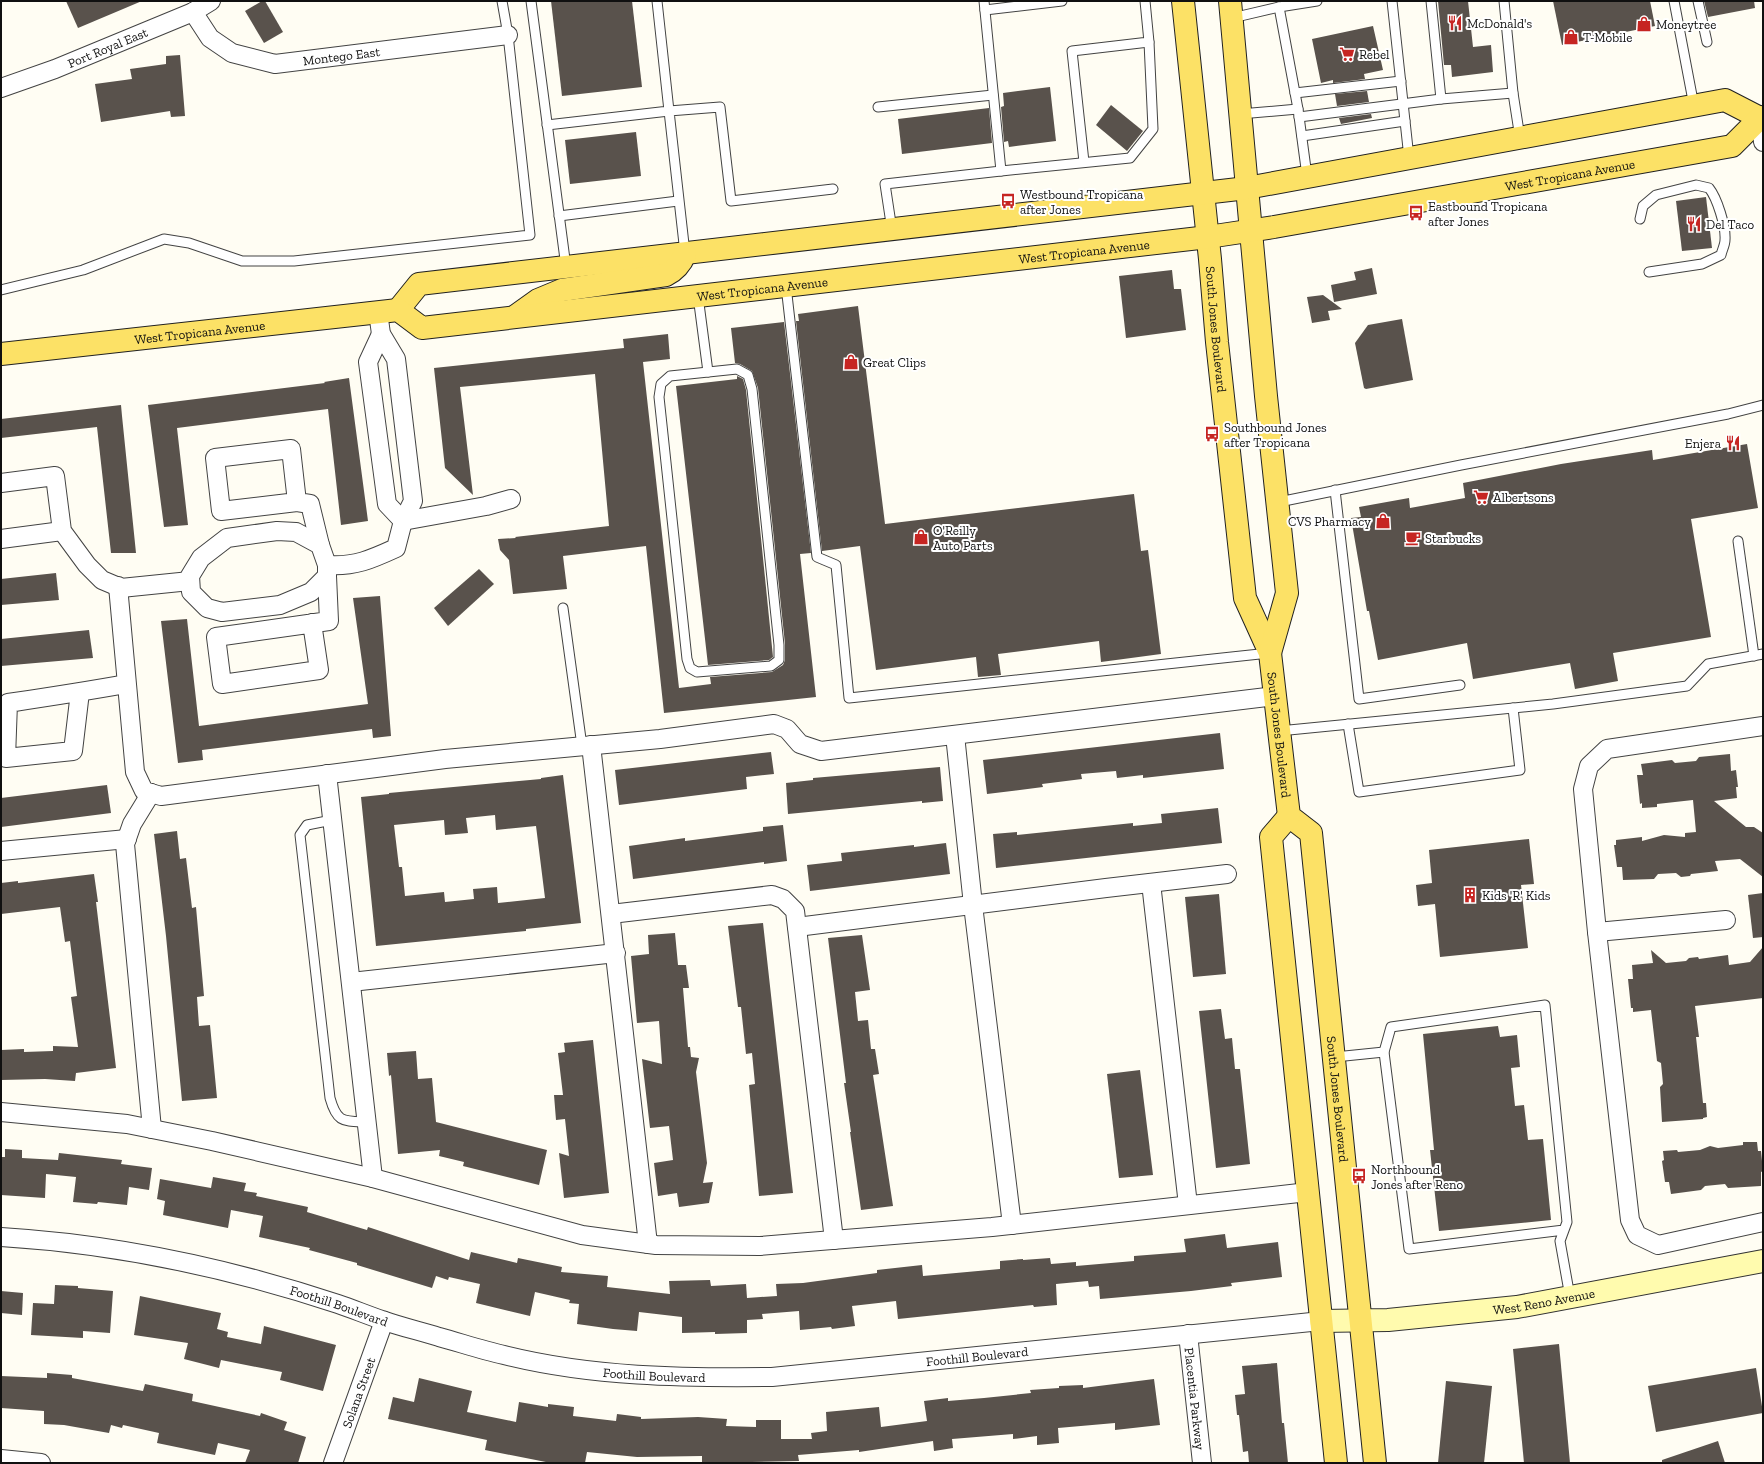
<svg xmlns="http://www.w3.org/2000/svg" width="1764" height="1464" font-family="'Zilla Slab',serif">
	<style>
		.building { fill: #59524c; fill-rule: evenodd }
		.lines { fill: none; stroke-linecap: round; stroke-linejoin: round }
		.lane-casing { stroke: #434343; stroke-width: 11 }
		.street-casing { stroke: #434343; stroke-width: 20 }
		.secondary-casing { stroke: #323232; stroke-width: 24 }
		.primary-casing { stroke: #212121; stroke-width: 24 }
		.lane { stroke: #fff; stroke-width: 9 }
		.street { stroke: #fff; stroke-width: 18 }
		.secondary { stroke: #fffbae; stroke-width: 22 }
		.primary { stroke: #fce166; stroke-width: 22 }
		.labels { text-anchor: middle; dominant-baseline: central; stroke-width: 4; stroke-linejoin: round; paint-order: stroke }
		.poi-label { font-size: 13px; fill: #101010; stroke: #fff; text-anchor: start }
		.street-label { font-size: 13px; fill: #101010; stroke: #fff }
	</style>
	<rect width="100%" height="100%" fill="#fffdf3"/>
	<!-- building -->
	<g class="building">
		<path d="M66,1h76l-64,27z"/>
		<path d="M262,1h3l18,31 -19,11 -19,-32z"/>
		<path d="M551,1h81l10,86 -80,9z"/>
		<path d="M1438,1h30l5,46 18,-2 2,27 -41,5 -1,-12h-7z"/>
		<path d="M1553,1h97l5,25 -93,19z"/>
		<path d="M1704,1h50l1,7 -47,9z"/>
		<path d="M1373,26l10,44 -19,4 1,5 -32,4v-3l-12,3 -9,-44z"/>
		<path d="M180,55l5,61 -14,1 -1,-6 -69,11 -6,-38 37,-5 -2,-10 36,-5v-8z"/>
		<path d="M1050,87l6,54 -47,6 -1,-6 -4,1 -3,-35 3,-1 -1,-13z"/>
		<path d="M1367,91l2,11 -32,4 -2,-12z"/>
		<path d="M1111,105l32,26 -16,20 -31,-26z"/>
		<path d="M989,108l3,35 -90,11 -4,-35z"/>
		<path d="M1371,114l1,4 -31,6 -2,-6z"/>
		<path d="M636,132l5,44 -71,8 -5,-44z"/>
		<path d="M1706,197l6,51 -30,3 -6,-50z"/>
		<path d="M1372,268l5,26 -43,8 -3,-17 25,-5 -2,-8z"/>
		<path d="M1172,270l2,19h7l5,41 -60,8 -7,-62z"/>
		<path d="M1323,295l19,14 -14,2 2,9 -18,3 -5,-26z"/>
		<path d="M858,306l27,218 249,-30 7,57 7,-1 13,104 -60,8 -2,-21 -101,13 3,21 -23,2 -2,-20 -100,13 -16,-124 -38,5 -26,-230h3l-1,-7z"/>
		<path d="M1402,319l11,61 -47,9 -2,-1 -9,-45 13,-18z"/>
		<path d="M784,322l27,231 -11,1 16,143 -152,16 -18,-167 -83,10 4,33 -54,5 -4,-34 -9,-10 -2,-11 18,-1 -1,-1 94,-11 -14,-152 -135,13 13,108 -28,-27 -11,-100 190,-20 -1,-9 45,-5 2,25 -27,3 36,326 32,-4 -1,-7 62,-5 11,-7 2,-5v-16l-27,-256 -6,-17 -12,-7 -5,-1 -4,-35z"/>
		<path d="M737,376l6,3 3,11 27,267 -4,3 -61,5 -32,-279 61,-7z"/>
		<path d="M349,378l19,143 -27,4 -13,-116 -151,19 11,97 -24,2 -16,-122 177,-22 -1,-1z"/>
		<path d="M121,405l1,11 14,137h-25l-14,-126 -96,11v-19z"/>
		<path d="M1747,444l11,64 -67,11 20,118 -98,16 5,28 -43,8 -5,-26 -97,16 -6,-36 -89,17 -9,-49h-2l-16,-93 10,-1 -2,-10 50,-9 1,10 55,-10 -2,-15 98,-19 91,-14 1,10z"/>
		<path d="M479,569l15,15 -46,42 -14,-18z"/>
		<path d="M56,573l3,27 -58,5v-26z"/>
		<path d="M380,596l11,140 -18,2 -1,-9 -170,21 1,10 -25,3 -17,-142 26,-2 12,107 169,-22 -15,-106z"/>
		<path d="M89,630l4,28 -92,8v-27z"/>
		<path d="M1220,733l4,36 -81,9v-3l-26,3 -1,-7 -35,3 1,5 -40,5 1,3 -56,7 -4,-34z"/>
		<path d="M771,752l3,22 -28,3 1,12 -128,16 -4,-35z"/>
		<path d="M1730,754l1,17 5,-1 2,17h-2l1,11 -23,3 32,26h8l9,6v44l-23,-18 -25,2 3,10 -27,3 -1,2 -9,1 -5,-4 -18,1 -4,5 -31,1 -1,-13h-5l-3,-22h2v-5l26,-3v4l22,-6 21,2v-4l11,-1 -3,-32 -36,4v3l-15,1v-5l-2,1 -3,-29h6l-2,-11 31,-4 3,3 21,-2 3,-4z"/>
		<path d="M940,767l3,34 -21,2v-2l-134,13 -2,-31 27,-3v-2z"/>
		<path d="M563,775l18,148 -55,6v2l-150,15 -15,-149 28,-3v-1l152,-14v-1zM495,815l1,15 40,-4 9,72 -47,5 -1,-16 -24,2 1,10 -29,3 -1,-10 -39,4 -3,-29h-3l-5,-42 50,-5 1,15 23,-2 -2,-15z"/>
		<path d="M107,785l4,28 -110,14v-29z"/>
		<path d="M1218,808l4,35 -226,25 -3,-34 24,-2v3l116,-12v3l29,-3 -1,-9z"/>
		<path d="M783,825l4,36 -23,3v-2l-131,17 -4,-33 56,-8v3l78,-10v-4z"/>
		<path d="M177,831l3,28 6,-1 6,50 4,-1 8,89 -7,1 2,29 11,-1 7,73 -35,3 -16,-165 -12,-102z"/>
		<path d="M1529,839l5,45 -13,1 7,63 -88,9 -5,-53 -17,2 -2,-21 16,-2 -3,-33z"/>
		<path d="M946,843l4,31 -140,17 -3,-26 35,-4 -1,-8 73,-8v2z"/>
		<path d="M94,874l4,28h-2l20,166 -40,5 -1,8 -30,-2 -44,1v-30l23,-1v3l29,-1v-5l25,1 -7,-50 6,-1 -7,-55 -5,1 -5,-35 -59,7v-31l17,-2v2z"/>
		<path d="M1763,893v44l-10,1 -5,-43z"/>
		<path d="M1219,894l7,80 -33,3 -8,-80z"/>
		<path d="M763,923l30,270 -34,3 -10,-111 6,-1 -3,-31 -6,1 -5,-47h-3l-10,-81z"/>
		<path d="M675,933l3,32h8l3,23h-6l5,59h2l1,10 8,1 -3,14 11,91 -4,20 10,-1 -4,21 -30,4 -2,-14 -19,3 -4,-33 19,-3 -4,-34 -19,2 -8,-69 20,5 -3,-43 -22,2 -6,-67 18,-2 -1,-19z"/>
		<path d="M862,935l8,55 -15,2 3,29 10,-1 3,29h4l4,25 -6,1 20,131 -32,4 -11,-78h1l-7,-49h2l-18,-145z"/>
		<path d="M1763,947v51l-68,8 4,31h-3l7,66h3l1,14 -4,1v1l-41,3 -2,-35 3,-3 -2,-21 -4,-2 -6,-51 -18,2v-4h-2l-3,-29h5l-1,-14 21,-2 -2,-13 15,13 20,-2 3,-3 9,-1 1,2 29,-4 1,10 21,-3z"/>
		<path d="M1221,1009l4,30 7,-1 3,31h5l10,95 -34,4 -17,-157z"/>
		<path d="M1498,1026l2,11 17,-2 3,32 -9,1 4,38 9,-1 4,35 15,-1 8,81 -112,11 -9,-81h4l-11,-116z"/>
		<path d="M593,1040l16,153 -45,5 -5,-45 10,3 -4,-37 -9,1 -2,-25h9l-5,-42 7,-1 -1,-9z"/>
		<path d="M416,1051l2,28 14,-1 4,44 111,28 -8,35 -76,-19 1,-4 -25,-6 1,-6 -42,4 -7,-79 -2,1 -2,-23z"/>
		<path d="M1140,1070l13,105 -34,3 -12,-104z"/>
		<path d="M1743,1142h14l1,9h3l2,20 -2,1v14l-33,2 -3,-4 -20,2 -4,4 -30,4 -2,-12h-4l-3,-21 2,-1 -1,-9 14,-1 1,2 22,-2 10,-4 8,2 25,-3z"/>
		<path d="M5,1149l17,1v8l36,2 1,-7 63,7 -1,4 31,4 -3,22 -20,-3 -2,18 -29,-3 -1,2 -24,-2 3,-25 -30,-3 -1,24 -44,-3v-38h4z"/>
		<path d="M213,1177l33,6 -2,8 13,2 -1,3 52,11 -1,5 60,18 1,-3 101,33 2,-8 46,11 1,-5 44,9 -1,5 47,4 -1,11 63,7 -1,-13 41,-1 1,6 35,-2 1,14 30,-2 -1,-12 27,-1 74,-10v-3l45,-5 1,11 77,-7v-8l23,-2v1l27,-2 1,6 25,-2v4l58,-5v-5l52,-4 -2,-13 41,-5 2,14 51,-6 4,35 -51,6 1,3 -41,5 -91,8 -1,-13 -10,1 -1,-6 -32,3 1,21 -23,2 -1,-2 -135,14 -2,-18 -44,5 3,20 -23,3 -1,-2 -31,3 -1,-19 -37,3 1,5 -16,1v13l-32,1v-2l-33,1v-16l-43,-5 -2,19 -24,-2 -36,-5 2,-20 -10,-1 1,-3 -35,-8 -5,24 -54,-13 4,-19 -31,-7 -1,3 -12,-4 -4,12 -75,-23v-2l-48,-13 1,-2 -51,-11 4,-21 -32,-6 -3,18 -65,-13 2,-14 -8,-2 3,-20 51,9z"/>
		<path d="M55,1285l23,1v2l35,3 -3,42 -27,-2v7l-52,-3 2,-32 21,1z"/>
		<path d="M1,1291l22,2 -1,22 -21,-2z"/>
		<path d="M140,1296l81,17 -4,16 11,3 -1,5 34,7 3,-18 72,19 -13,46 -43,-11 2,-8 -61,-12 -2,8 -35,-9 4,-16 -54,-8z"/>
		<path d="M1559,1344l11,119h-46l-11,-114z"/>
		<path d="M1277,1363l5,60h2l4,40h-39l-1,-12 -5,1 -4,-37h-2l-2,-20 10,-1 -3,-28z"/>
		<path d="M1756,1368l7,45 -107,19 -8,-46z"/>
		<path d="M47,1373l25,2v3l71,13 2,-7 48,10 -1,7 68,15 1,-3 26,9 -3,8 22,7 -8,26h-53l5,-13 -32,-7 -3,12 -58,-12 2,-10 -36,-8 -1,3 -11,-3 -2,8 -45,-8 -20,-1v-13l-43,-3v-32l46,2z"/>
		<path d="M419,1378l53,13 -5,21 49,10 3,-20 29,5v-3l26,3 -1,9 43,5 1,-7 24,3v2l57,-2 29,2 -1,7 30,1v-7h25v19h31l-1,-6 16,-2 -1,-19 53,-5 2,20 46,-6 -3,-20 24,-3v3l36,-3 47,-5 -1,-3 29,-2v-2l24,-1v3l71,-9 6,46 -45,5v-7l-57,5 1,15 -22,2v-9l-24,3v-5l-61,5 1,9 -19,3 -1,-10 -74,11v-2l-61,5 1,6 -97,2v-7l-65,1 -50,-5 -2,11h-34l-66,-13 2,-10 -99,-21 5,-22 21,5z"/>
		<path d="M1446,1381l46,5 -8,77h-46z"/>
		<path d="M1718,1441l7,22h-63v-3z"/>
	</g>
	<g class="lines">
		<!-- lane casing -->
		<g class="lane-casing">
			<g id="lane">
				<path d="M531,1l35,266"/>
				<path d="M1392,1l17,157"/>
				<path d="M1431,1l10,98"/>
				<path d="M1504,1l9,92 7,45"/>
				<path d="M1674,1l20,105"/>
				<path d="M1698,1l9,41"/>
				<path d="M1279,7l19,102 9,67"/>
				<path d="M985,10l77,-9"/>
				<path d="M1232,18l47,-11 38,-6"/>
				<path d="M1295,93l106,-12"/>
				<path d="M878,107l115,-12"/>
				<path d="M1240,114l58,-5"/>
				<path d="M1299,117l142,-18 72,-6"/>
				<path d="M547,125l122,-14 -12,-110"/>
				<path d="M1302,136l103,-15"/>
				<path d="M1084,162l-12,-111 77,-9 -4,-41"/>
				<path d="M1001,171l129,-13 23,-29 -4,-87"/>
				<path d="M559,216l119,-15"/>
				<path d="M1640,219l3,-13 13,-11 40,-10 13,3c8,10 17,38 16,52 0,5 -3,10 -4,15l-19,9 -53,8"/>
				<path d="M892,230l-7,-46 116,-13 -17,-170"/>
				<path d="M685,253l-16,-142 51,-4 11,94 102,-12"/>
				<path d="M786,286l31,271 19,8 13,133 420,-45"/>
				<path d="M1,290l82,-20 81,-31 25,4 53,18h52l236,-26 -22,-200 -6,-34"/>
				<path d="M698,296l10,76"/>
				<path d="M737,369l11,6 4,14 27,256v15l-8,6 -74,6 -7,-4 -3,-9 -28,-262 2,-13 9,-8z"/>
				<path d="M1335,490l24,209 101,-14"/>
				<path d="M1279,502l182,-37 267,-51 35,-9"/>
				<path d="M1738,541l16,115"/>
				<path d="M563,608l19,138"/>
				<path d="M1348,724l11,68 161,-22 -7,-62"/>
				<path d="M1279,731l274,-27 134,-18 21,-22 55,-10"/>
				<path d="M332,820l-25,5 -7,10 30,263c7,25 13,23 37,24"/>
				<path d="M1335,1057l49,-5"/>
				<path d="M1564,1230l-155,19 -25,-197 7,-25 154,-22 22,217 -7,19 10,56"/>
			</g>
		</g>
		<!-- street casing -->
		<g class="street-casing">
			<g id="street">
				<path id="s1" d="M193,12l17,26 22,15 43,11 233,-29"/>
				<path id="s2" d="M1,88l54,-19 138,-57 18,-11"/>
				<path d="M1760,118l3,24"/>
				<path d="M381,334l-13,28 19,142 16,17"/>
				<path d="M1,483l54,-7 7,55 25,34 15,15 19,8 69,-7"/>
				<path d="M297,502l-6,-53 -76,9 6,53 76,-9 13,2 10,41"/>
				<path d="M403,521l83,-15 25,-7"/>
				<path d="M277,531l19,1 24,13 7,20v11l-16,16 -31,13 -58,7 -15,-4 -16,-16 -1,-16 11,-18 26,-20z"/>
				<path d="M1,539l61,-8"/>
				<path d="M327,565c28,2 45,-6 69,-17l7,-27 10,-20 -17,-142 -15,-25 -3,-22"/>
				<path d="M118,586l17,186 9,19 17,5 284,-37 215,-20 114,-15 13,5 13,15 21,7 454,-55"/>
				<path d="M312,623l7,47 -97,14 -6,-47 113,-16 -2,-45"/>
				<path d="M80,692l-7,59 -67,7 2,-55c40,-6 79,-12 118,-19"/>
				<path d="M1763,726l-156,23 -18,17 -6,23 14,143 33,288 7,15 21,10 105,-23"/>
				<path d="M955,735l18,170 39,320"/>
				<path d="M591,745l57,499"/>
				<path d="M327,774l46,404"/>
				<path d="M151,793l-19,31 -7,20 27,285"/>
				<path d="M1,851l126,-12"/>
				<path d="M1151,883l37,322"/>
				<path d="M611,914l161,-19 11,4 12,12 39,329"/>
				<path d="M797,927l309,-39 121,-14"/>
				<path d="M1597,932l129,-12"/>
				<path d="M351,982l265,-29"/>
				<path d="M1,1112l126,12 85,17 161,37 209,57 74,10 104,1 232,-19 316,-35"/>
				<path id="s3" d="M1,1237c114,7 228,31 337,67 15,5 29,11 44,16 19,7 38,11 57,17 22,6 43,13 65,18 88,22 178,23 268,22l549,-56"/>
				<path id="s4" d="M1188,1334l14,129"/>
				<path d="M1,1459l40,4"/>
				<path id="s5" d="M333,1463l51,-142"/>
			</g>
		</g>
		<!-- secondary casing -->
		<g class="secondary-casing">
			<g id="secondary">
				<path id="s6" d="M1321,1321l67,-1 129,-13 246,-46"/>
			</g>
		</g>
		<!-- primary casing -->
		<g class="primary-casing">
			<g id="primary">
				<path id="s7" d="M1183,1l27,258 7,83 28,256 25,55 19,163 22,17 64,630"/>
				<path d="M1230,1l36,395 21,197 -17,60"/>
				<path d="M398,310l21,-26 828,-96 478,-88 35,18"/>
				<path d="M517,315l21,-15 24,-10 104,-15c10,-5 15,-11 19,-21"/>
				<path id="s8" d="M1,354l397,-44 24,18 786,-91 66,-10 458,-81 28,-28 3,-1"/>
				<path d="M1289,816l-18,21 65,626"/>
			</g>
		</g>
		<!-- lane -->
		<use href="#lane" class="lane"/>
		<!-- street -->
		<use href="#street" class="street"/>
		<!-- secondary -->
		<use href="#secondary" class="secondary"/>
		<!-- primary -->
		<use href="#primary" class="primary"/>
	</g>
	<!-- icons -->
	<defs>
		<g id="restaurant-bare" transform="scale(1.2)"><path d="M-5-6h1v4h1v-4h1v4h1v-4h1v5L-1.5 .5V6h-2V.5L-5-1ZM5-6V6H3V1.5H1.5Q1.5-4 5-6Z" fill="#c62522" stroke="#fff" stroke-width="2.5" paint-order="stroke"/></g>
		<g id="shop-bare" transform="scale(1.2)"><path d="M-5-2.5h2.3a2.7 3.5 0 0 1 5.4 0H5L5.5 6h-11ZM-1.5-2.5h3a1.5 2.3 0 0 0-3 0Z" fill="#c62522" stroke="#fff" stroke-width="2.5" paint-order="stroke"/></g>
		<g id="supermarket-bare" transform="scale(1.2)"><path d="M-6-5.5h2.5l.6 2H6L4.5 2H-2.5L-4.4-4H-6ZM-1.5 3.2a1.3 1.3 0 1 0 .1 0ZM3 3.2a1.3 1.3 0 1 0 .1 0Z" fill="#c62522" stroke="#fff" stroke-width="2.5" paint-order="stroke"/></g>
		<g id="bus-bare" transform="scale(1.2)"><path d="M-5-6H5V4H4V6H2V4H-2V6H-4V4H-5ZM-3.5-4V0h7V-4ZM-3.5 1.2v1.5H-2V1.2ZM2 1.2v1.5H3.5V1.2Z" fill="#c62522" stroke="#fff" stroke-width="2.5" paint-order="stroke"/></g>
		<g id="cafe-bare" transform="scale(1.2)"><path d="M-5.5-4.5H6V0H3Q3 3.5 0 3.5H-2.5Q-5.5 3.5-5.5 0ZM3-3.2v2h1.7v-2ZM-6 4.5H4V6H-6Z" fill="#c62522" stroke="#fff" stroke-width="2.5" paint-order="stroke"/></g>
		<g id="building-bare" transform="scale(1.2)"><path d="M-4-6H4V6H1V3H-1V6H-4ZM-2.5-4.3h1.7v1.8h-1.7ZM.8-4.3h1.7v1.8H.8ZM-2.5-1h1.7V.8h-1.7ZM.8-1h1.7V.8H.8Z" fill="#c62522" stroke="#fff" stroke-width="2.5" paint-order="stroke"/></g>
	</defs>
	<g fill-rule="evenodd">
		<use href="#restaurant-bare" x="1455" y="23"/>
		<use href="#shop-bare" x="1644" y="24"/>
		<use href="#shop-bare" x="1571" y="37"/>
		<use href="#supermarket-bare" x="1347" y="54"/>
		<use href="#bus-bare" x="1008" y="201"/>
		<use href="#bus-bare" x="1416" y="213"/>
		<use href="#restaurant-bare" x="1694" y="224"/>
		<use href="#shop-bare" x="851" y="362"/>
		<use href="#bus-bare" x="1212" y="434"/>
		<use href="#restaurant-bare" x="1733" y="443"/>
		<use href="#supermarket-bare" x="1481" y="497"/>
		<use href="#shop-bare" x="1383" y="521"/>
		<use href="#shop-bare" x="921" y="537"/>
		<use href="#cafe-bare" x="1413" y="538"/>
		<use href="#building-bare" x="1470" y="895"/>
		<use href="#bus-bare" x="1359" y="1176"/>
	</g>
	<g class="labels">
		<!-- poi labels -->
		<g class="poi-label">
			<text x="1467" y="23">McDonald's</text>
			<text x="1656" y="24">Moneytree</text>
			<text x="1583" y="37">T-Mobile</text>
			<text x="1359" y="54">Rebel</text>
			<text x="1020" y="194">Westbound Tropicana<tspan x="1020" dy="15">after Jones</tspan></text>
			<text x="1428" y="206">Eastbound Tropicana<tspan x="1428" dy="15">after Jones</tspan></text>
			<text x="1706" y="224">Del Taco</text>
			<text x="863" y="362">Great Clips</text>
			<text x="1224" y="427">Southbound Jones<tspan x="1224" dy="15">after Tropicana</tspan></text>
			<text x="1721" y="443" text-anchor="end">Enjera</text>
			<text x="1493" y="497">Albertsons</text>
			<text x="1371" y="521" text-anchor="end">CVS Pharmacy</text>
			<text x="933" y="530">O'Reilly<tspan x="933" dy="15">Auto Parts</tspan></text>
			<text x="1425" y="538">Starbucks</text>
			<text x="1482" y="895">Kids 'R' Kids</text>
			<text x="1371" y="1169">Northbound<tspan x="1371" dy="15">Jones after Reno</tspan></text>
		</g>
		<!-- street labels -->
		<g class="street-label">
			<text stroke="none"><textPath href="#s2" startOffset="114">Port Royal East</textPath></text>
			<text stroke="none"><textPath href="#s1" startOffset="169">Montego East</textPath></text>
			<text stroke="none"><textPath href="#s8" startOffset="1588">West Tropicana Avenue</textPath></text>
			<text stroke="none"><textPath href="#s8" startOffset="1096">West Tropicana Avenue</textPath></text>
			<text stroke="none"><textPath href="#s8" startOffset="772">West Tropicana Avenue</textPath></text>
			<text stroke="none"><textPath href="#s7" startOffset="330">South Jones Boulevard</textPath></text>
			<text stroke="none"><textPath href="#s8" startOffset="200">West Tropicana Avenue</textPath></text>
			<text stroke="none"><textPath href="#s7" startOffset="743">South Jones Boulevard</textPath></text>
			<text stroke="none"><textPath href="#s7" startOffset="1120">South Jones Boulevard</textPath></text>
			<text stroke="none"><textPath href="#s6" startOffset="224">West Reno Avenue</textPath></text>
			<text stroke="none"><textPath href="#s3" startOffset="346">Foothill Boulevard</textPath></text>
			<text stroke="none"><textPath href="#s3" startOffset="994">Foothill Boulevard</textPath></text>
			<text stroke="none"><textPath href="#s3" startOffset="670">Foothill Boulevard</textPath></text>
			<text stroke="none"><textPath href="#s5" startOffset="75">Solana Street</textPath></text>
			<text stroke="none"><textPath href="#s4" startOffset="65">Placentia Parkway</textPath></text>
		</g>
	</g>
	<!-- border -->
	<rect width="1764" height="1464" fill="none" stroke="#101010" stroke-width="4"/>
</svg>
